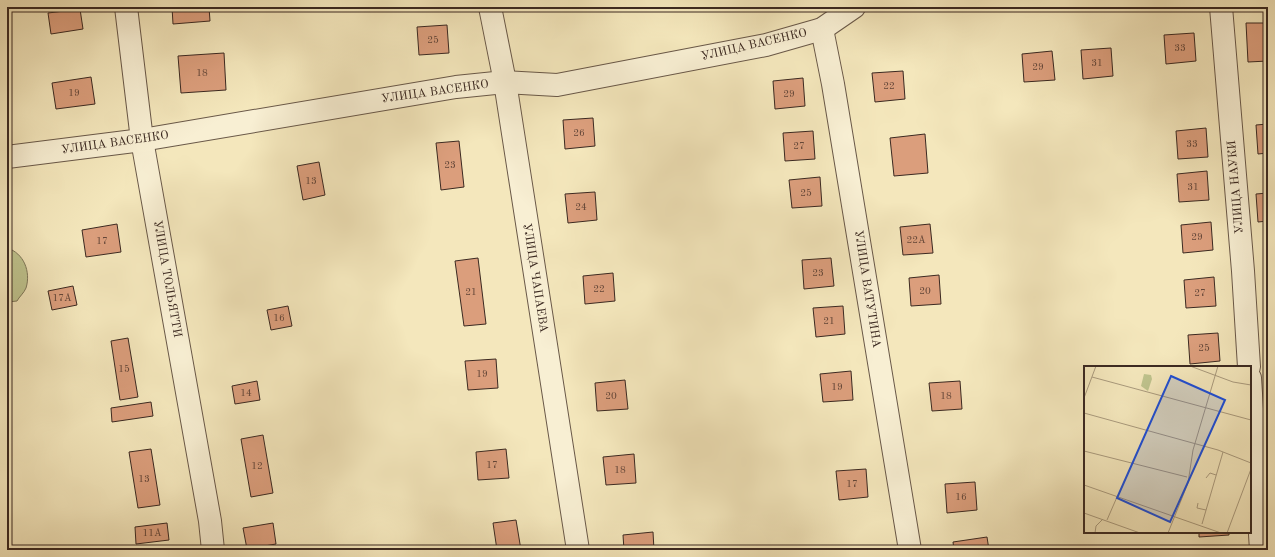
<svg xmlns="http://www.w3.org/2000/svg" width="1275" height="557" font-family="'Old Standard TT',serif">
	<style>
		.green { fill: #bfc48e; stroke: #7d7658 }
		.building { fill: #db9e7c; stroke: #3b2921 }
		.lines { fill: none; stroke-linecap: round; stroke-linejoin: round }
		.street-casing { stroke: #695848; stroke-width: 24 }
		.street { stroke: #f8efd3; stroke-width: 22 }
		.labels { text-anchor: middle; dominant-baseline: central; stroke-width: 3; stroke-linejoin: round; paint-order: stroke }
		.number-label { font-size: 10px; fill: #634638 }
		.street-label { font-size: 12px; fill: #3b2921; stroke: #f8efd3 }
		.inset-road { fill: none; stroke: #aa9b7e; stroke-width: 1 }
		.view { fill: #1d4ed8; fill-opacity: 0.15; stroke: #1d4ed8; stroke-width: 2 }
		.inset-edge { fill: none; stroke: #3b2921; stroke-width: 2 }
	</style>
	<rect width="100%" height="100%" fill="#f4e7bc"/>
	<filter id="stains"><feTurbulence type="fractalNoise" baseFrequency=".005" numOctaves="4"/><feColorMatrix values="0 0 0 0 .2 0 0 0 0 .09 0 0 0 0 .02 0 0 0 .5 -.17"/></filter>
	<radialGradient id="worn" r=".72"><stop offset=".6" stop-color="#630" stop-opacity="0"/><stop offset="1" stop-color="#630" stop-opacity=".3"/></radialGradient>
	<!-- green -->
	<path class="green" d="M7,248c17,5 24,24 19,40 -2,5 -7,9 -9,13l-9,1 -1,-2z"/>
	<!-- building -->
	<g class="building">
		<path d="M172,7h37l1,14 -37,3z"/>
		<path d="M80,9l3,20 -32,5 -3,-21z"/>
		<path d="M1246,23h21l1,38 -20,1z"/>
		<path d="M447,25l2,28 -30,2 -2,-28z"/>
		<path d="M1194,33l2,28 -30,3 -2,-29z"/>
		<path d="M1111,48l2,28 -30,3 -2,-29z"/>
		<path d="M1052,51l3,29 -31,2 -2,-28z"/>
		<path d="M224,53l2,37 -45,3 -3,-37z"/>
		<path d="M903,71l2,28 -30,3 -3,-29z"/>
		<path d="M91,77l4,27 -39,5 -4,-26z"/>
		<path d="M803,78l2,28 -30,3 -2,-28z"/>
		<path d="M593,118l2,28 -30,3 -2,-29z"/>
		<path d="M1268,124v29l-10,1 -2,-29z"/>
		<path d="M1206,128l2,29 -30,2 -2,-28z"/>
		<path d="M813,131l2,28 -30,2 -2,-28z"/>
		<path d="M925,134l3,39 -34,3 -4,-38z"/>
		<path d="M459,141l5,46 -23,3 -5,-47z"/>
		<path d="M319,162l6,33 -22,5 -6,-34z"/>
		<path d="M1207,171l2,29 -30,2 -2,-28z"/>
		<path d="M820,177l2,29 -30,2 -3,-28z"/>
		<path d="M595,192l2,28 -29,3 -3,-29z"/>
		<path d="M1268,193v28l-10,1 -2,-28z"/>
		<path d="M1211,222l2,28 -30,3 -2,-28z"/>
		<path d="M117,224l4,28 -35,5 -4,-27z"/>
		<path d="M930,224l3,29 -30,2 -3,-28z"/>
		<path d="M478,258l8,66 -22,2 -9,-65z"/>
		<path d="M831,258l3,28 -30,3 -2,-29z"/>
		<path d="M613,273l2,28 -30,3 -2,-28z"/>
		<path d="M939,275l2,29 -30,2 -2,-28z"/>
		<path d="M1214,277l2,29 -30,2 -2,-28z"/>
		<path d="M73,286l4,19 -25,5 -4,-19z"/>
		<path d="M288,306l4,20 -21,4 -4,-20z"/>
		<path d="M843,306l2,28 -29,3 -3,-29z"/>
		<path d="M1218,333l2,28 -30,3 -2,-29z"/>
		<path d="M128,338l10,59 -18,3 -9,-59z"/>
		<path d="M496,359l2,29 -30,2 -3,-29z"/>
		<path d="M851,371l2,29 -30,2 -3,-28z"/>
		<path d="M625,380l3,29 -31,2 -2,-28z"/>
		<path d="M257,381l3,19 -25,4 -3,-18z"/>
		<path d="M960,381l2,28 -30,2 -3,-28z"/>
		<path d="M151,402l2,14 -41,6 -1,-14z"/>
		<path d="M263,435l10,58 -22,4 -10,-58z"/>
		<path d="M151,449l9,56 -22,3 -9,-56z"/>
		<path d="M506,449l3,29 -31,2 -2,-28z"/>
		<path d="M634,454l2,29 -30,2 -3,-28z"/>
		<path d="M866,469l2,28 -29,3 -3,-29z"/>
		<path d="M975,482l2,28 -30,3 -2,-29z"/>
		<path d="M516,520l5,30h-24l-4,-27z"/>
		<path d="M167,523l2,17 -33,4 -1,-17z"/>
		<path d="M273,523l3,21 -29,5 -4,-21z"/>
		<path d="M653,532l1,18h-30l-1,-15z"/>
		<path d="M1199,532h30v3l-30,2z"/>
		<path d="M987,537l2,13h-35l-1,-8z"/>
		<path d="M881,547v3h-30v-1z"/>
	</g>
	<g class="lines">
		<!-- street casing -->
		<g class="street-casing">
			<g id="street">
				<path d="M126,7l16,133 68,381 3,29"/>
				<path d="M490,7l15,75 73,468"/>
				<path d="M1221,7l22,264 6,96"/>
				<path d="M822,29l11,55 77,466"/>
				<path d="M7,157l135,-17 314,-53 49,-5 52,3 209,-40 56,-16 32,-22"/>
				<path d="M1250,378l11,172"/>
			</g>
		</g>
		<!-- street -->
		<use href="#street" class="street"/>
	</g>
	<g class="labels">
		<!-- number labels -->
		<g class="number-label">
			<text x="433" y="40">25</text>
			<text x="1180" y="48">33</text>
			<text x="1097" y="63">31</text>
			<text x="1038" y="67">29</text>
			<text x="202" y="73">18</text>
			<text x="889" y="86">22</text>
			<text x="74" y="93">19</text>
			<text x="789" y="94">29</text>
			<text x="579" y="133">26</text>
			<text x="1192" y="144">33</text>
			<text x="799" y="146">27</text>
			<text x="450" y="165">23</text>
			<text x="311" y="181">13</text>
			<text x="1193" y="187">31</text>
			<text x="806" y="193">25</text>
			<text x="581" y="207">24</text>
			<text x="1197" y="237">29</text>
			<text x="916" y="240">22А</text>
			<text x="102" y="241">17</text>
			<text x="818" y="273">23</text>
			<text x="599" y="289">22</text>
			<text x="925" y="291">20</text>
			<text x="471" y="292">21</text>
			<text x="1200" y="293">27</text>
			<text x="62" y="298">17А</text>
			<text x="279" y="318">16</text>
			<text x="829" y="321">21</text>
			<text x="1204" y="348">25</text>
			<text x="124" y="369">15</text>
			<text x="482" y="374">19</text>
			<text x="837" y="387">19</text>
			<text x="246" y="393">14</text>
			<text x="611" y="396">20</text>
			<text x="946" y="396">18</text>
			<text x="492" y="465">17</text>
			<text x="257" y="466">12</text>
			<text x="620" y="470">18</text>
			<text x="144" y="479">13</text>
			<text x="852" y="484">17</text>
			<text x="961" y="497">16</text>
			<text x="152" y="533">11А</text>
		</g>
		<!-- street labels -->
		<g class="street-label">
			<text transform="translate(754 45) rotate(-13)">УЛИЦА ВАСЕНКО</text>
			<text transform="translate(435 92) rotate(-8)">УЛИЦА ВАСЕНКО</text>
			<text transform="translate(115 143) rotate(-8)">УЛИЦА ВАСЕНКО</text>
			<text transform="translate(1236 187) rotate(-95)">УЛИЦА НАУКИ</text>
			<text transform="translate(535 278) rotate(81)">УЛИЦА ЧАПАЕВА</text>
			<text transform="translate(167 279) rotate(80)">УЛИЦА ТОЛЬЯТТИ</text>
			<text transform="translate(867 289) rotate(81)">УЛИЦА ВАТУТИНА</text>
		</g>
	</g>
	<!-- overview -->
	<g transform="translate(1084 366)">
		<rect width="167" height="167" fill="#f4e7bc"/>
		<path d="M60,8l7,1 1,4 -4,12 -7,-5z" fill="#bfc48e"/>
		<path class="inset-road" d="M106,0l43,16 18,3M8,11l159,43M0,32l12,-32M0,47l134,37 33,13M0,85l103,26M122,112l4,-5 6,2M0,119l137,48M114,137l-1,5 9,2M0,147l56,20M23,154l10,-23M118,158l21,-72M11,167l1,-7 7,-7M84,167l20,-50 5,-33 25,-84M143,167l24,-64"/>
		<path class="view" d="M87,10l54,24 -55,122 -53,-24z"/>
		<rect width="167" height="167" class="inset-edge"/>
	</g>
	<!-- margin -->
	<rect width="1275" height="557" fill="none" stroke="#f4e7bc" stroke-width="24"/>
	<rect x="8" y="8" width="1259" height="541" fill="none" stroke="#3b2921" stroke-width="2"/>
	<rect x="12" y="12" width="1251" height="533" fill="none" stroke="#3b2921"/>
	<rect width="100%" height="100%" filter="url(#stains)"/>
	<rect width="100%" height="100%" fill="url(#worn)"/>
</svg>
